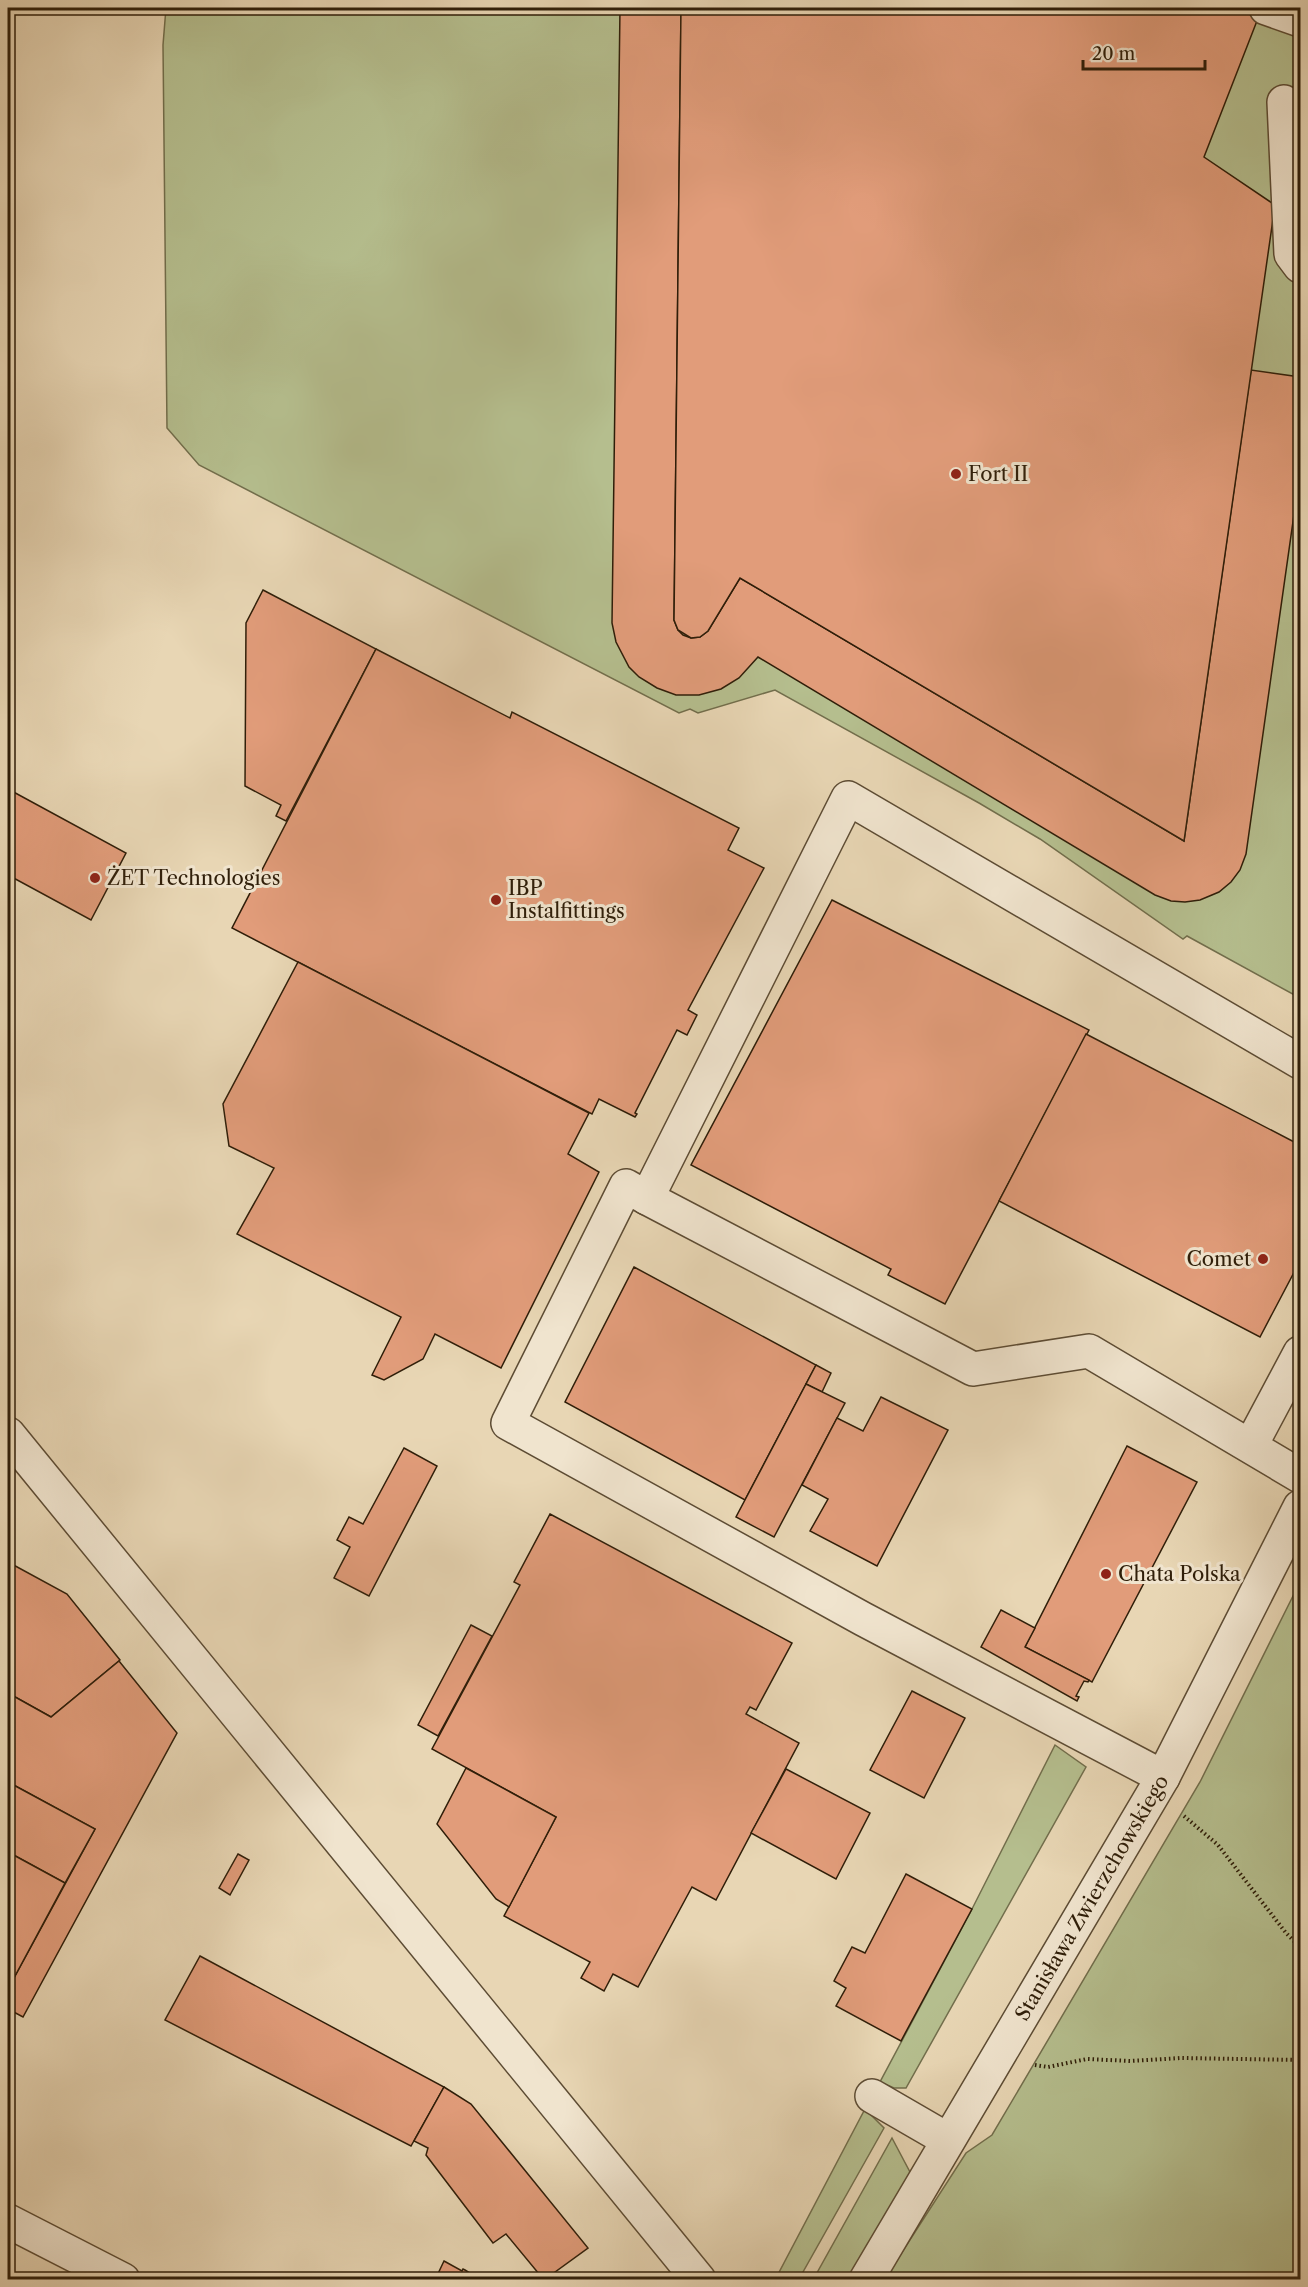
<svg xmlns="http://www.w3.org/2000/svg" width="1308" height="2287" font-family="'Libre Caslon Text',serif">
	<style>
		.green { fill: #b5be8e; stroke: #726e4c; stroke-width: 1.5 }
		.building { fill: #e19c7a; stroke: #2f1e09; stroke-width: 1.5 }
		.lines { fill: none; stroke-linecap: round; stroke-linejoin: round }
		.minor-casing { stroke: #5d4c34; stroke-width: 36 }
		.path { stroke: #2f1e09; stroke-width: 4; stroke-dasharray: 1.5 3; stroke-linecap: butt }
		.minor { stroke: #f0e4ce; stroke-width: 33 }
		.poi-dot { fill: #8f2418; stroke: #f0e4ce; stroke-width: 2 }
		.labels { text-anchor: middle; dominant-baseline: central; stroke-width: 6; stroke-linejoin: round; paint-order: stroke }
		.poi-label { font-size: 20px; fill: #2f1e09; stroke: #f0e4ce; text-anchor: start }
		.street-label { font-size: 20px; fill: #2f1e09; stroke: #f0e4ce }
	</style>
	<rect width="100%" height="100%" fill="#e8d6b4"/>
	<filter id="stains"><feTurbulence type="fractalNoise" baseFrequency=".00333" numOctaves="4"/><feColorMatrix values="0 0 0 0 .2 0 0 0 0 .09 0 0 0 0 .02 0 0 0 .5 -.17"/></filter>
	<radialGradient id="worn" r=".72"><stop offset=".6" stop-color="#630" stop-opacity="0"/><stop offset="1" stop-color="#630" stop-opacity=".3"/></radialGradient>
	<!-- green -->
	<g class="green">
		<path d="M166,8h1134v990l-113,-62 -4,3 -143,-100 -61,-36 -204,-113 -77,23 -8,-4 -11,4 -480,-248 -32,-37 -4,-383z"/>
		<path d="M1300,1582v697l-416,1 82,-127 26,-18 208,-353z"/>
		<path d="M1055,1745l31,22 -180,321h-12l-14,-6 92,-173z"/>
		<path d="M865,2109l19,19 -85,151 -24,1z"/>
		<path d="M892,2138l19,36 -61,105 -37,1z"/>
	</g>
	<!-- building -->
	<g class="building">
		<path d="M620,8h61l-7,612 4,10 5,5 8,3 9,-1 8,-6 32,-53 444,263 67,-471 49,7v95l-54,382 -6,16 -9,12 -12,10 -19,8 -15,2 -14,-1 -16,-6 -397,-238 -19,21 -18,11 -22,6h-23l-19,-7 -18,-11 -10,-10 -13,-25 -4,-19z"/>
		<path d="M681,8h581l-58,149 71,48 -91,636 -444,-263 -32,53 -8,6 -9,1 -13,-8 -4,-10z"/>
		<path d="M263,590l113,59 -90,172 -10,-5 5,-11 -36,-19 1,-163z"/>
		<path d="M376,649l134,69 2,-6 227,116 -11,22 36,18 -76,142 9,5 -10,20 -10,-5 -42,83 2,1 -2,3 -36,-18 -7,15 -360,-186z"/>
		<path d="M8,789l118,64 -35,67 -83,-45z"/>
		<path d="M832,900l257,130 -144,274 -57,-29 3,-6 -200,-104z"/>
		<path d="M298,962l291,151 -21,41 31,18 -98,196 -66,-34 -12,25 -39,21 -12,-5 29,-58 -164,-83 37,-66 -45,-22 -6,-42z"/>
		<path d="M1086,1034l214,111v116l-40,76 -261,-136z"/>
		<path d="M634,1267l182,98 -71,135 -180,-98z"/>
		<path d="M816,1365l15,8 -9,19 -16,-8z"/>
		<path d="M806,1384l39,19 -71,134 -38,-20z"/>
		<path d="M881,1397l67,33 -71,136 -67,-35 18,-32 -26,-14 35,-67 26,13z"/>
		<path d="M1127,1446l70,36 -105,200 -67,-35z"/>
		<path d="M404,1448l33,18 -68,130 -35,-18 16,-31 -13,-7 12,-23 14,7z"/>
		<path d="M550,1514l242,129 -36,67 -6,-3 -4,7 53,29 -83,157 -24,-13 -54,100 -25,-13 -9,17 -23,-13 9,-16 -86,-46 52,-99 -124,-68 88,-164 -6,-3z"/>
		<path d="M8,1562l59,32 53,66 -69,57 -43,-24z"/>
		<path d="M1001,1610l34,18 -10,19 64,33 -1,2 -4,-1 -8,15 3,1 -2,4 -96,-54z"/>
		<path d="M471,1625l21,11 -54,100 -20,-11z"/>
		<path d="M119,1661l58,72 -154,284 -15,-8v-20l87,-160 -87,-47v-89l43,24z"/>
		<path d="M912,1691l53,27 -41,80 -54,-28z"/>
		<path d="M466,1768l90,49 -47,90 -13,-8 -59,-75z"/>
		<path d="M786,1769l84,44 -34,66 -85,-46z"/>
		<path d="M8,1782l87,47 -30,54 -57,-31z"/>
		<path d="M8,1852l57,31 -57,106z"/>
		<path d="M238,1854l11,6 -19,35 -11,-7z"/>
		<path d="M906,1874l66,35 -71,132 -65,-35 10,-18 -12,-7 18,-34 13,6z"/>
		<path d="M200,1956l244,131 -33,59 -246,-126z"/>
		<path d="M444,2087l27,17 117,144 -44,32 -38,-46 -13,9 -67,-88 2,-7 -14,-7z"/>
		<path d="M444,2261l18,10 1,-2 2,1 16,10h-46z"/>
	</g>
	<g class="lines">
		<!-- minor casing -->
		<g class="minor-casing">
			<g id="minor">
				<path d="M1266,8l34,12"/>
				<path d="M1284,102l7,152 9,12"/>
				<path d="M647,1198l326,171 116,-18 211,125"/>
				<path d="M8,1434l691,846"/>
				<path d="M1251,1445l49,-92"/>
				<path d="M1163,1777l-300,-158 -355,-196 118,-237 21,12 201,-400 452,264"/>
				<path d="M872,2096l76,44"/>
				<path d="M8,2221l115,59"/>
				<path id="s1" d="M866,2280l297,-503 137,-270"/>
			</g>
		</g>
		<!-- path -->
		<g class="path">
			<path d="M1184,1816l34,29 68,88 14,14"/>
			<path d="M1035,2065l13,2 39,-8 43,2 51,-3 119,2"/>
		</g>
		<!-- minor -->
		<use href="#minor" class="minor"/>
	</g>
	<!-- markers -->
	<g class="poi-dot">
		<circle cx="956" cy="474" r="6"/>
		<circle cx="95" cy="878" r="6"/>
		<circle cx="496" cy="900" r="6"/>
		<circle cx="1263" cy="1259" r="6"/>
		<circle cx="1106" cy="1574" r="6"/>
	</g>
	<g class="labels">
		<!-- poi labels -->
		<g class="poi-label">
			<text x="968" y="474">Fort II</text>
			<text x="107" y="878">ŻET Technologies</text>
			<text x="508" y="888">IBP<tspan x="508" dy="23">Instalfittings</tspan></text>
			<text x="1251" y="1259" text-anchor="end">Comet</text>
			<text x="1118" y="1574">Chata Polska</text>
		</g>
		<!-- street labels -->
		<g class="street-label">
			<text stroke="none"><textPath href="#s1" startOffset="444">Stanisława Zwierzchowskiego</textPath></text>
		</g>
	</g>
	<!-- margin -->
	<rect width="1308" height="2287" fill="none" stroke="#e8d6b4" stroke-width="30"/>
	<rect x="9" y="9" width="1290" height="2269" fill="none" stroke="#2f1e09" stroke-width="3"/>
	<rect x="15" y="15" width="1278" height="2257" fill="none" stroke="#2f1e09" stroke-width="1.5"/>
	<!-- scale -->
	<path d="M1083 60v9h122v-9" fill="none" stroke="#2f1e09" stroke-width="3"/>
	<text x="1092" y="60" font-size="18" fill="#2f1e09" stroke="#f0e4ce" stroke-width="4.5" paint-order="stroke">20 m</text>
	<rect width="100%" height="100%" filter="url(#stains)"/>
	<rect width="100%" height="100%" fill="url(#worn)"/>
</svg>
